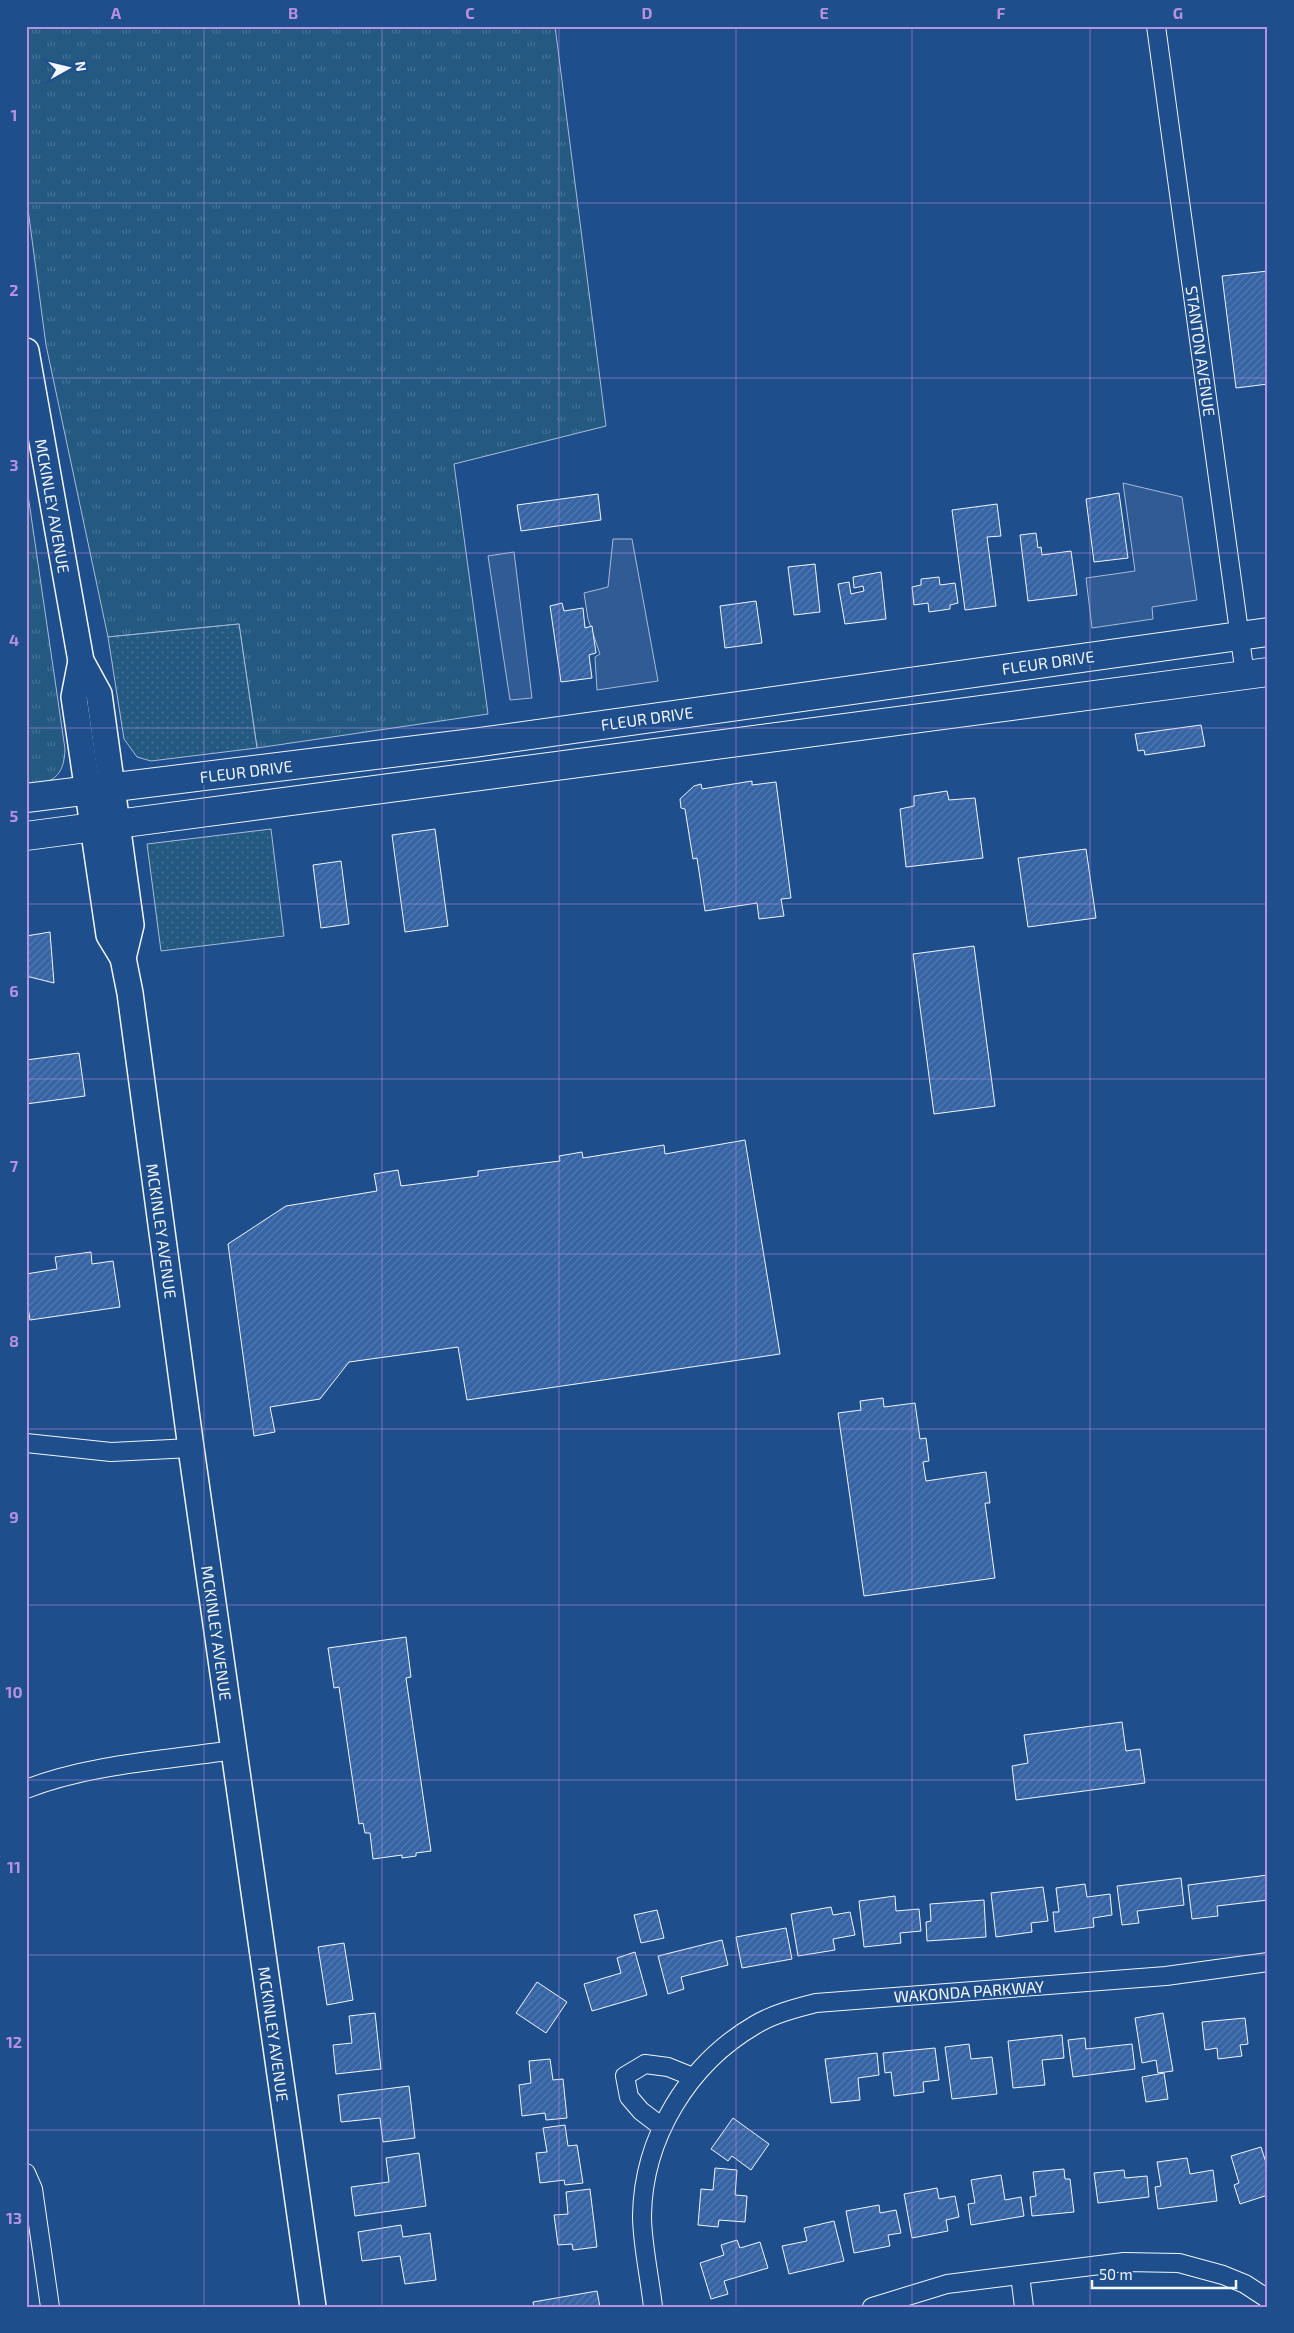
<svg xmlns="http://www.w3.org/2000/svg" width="1294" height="2333" font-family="'Exo 2',sans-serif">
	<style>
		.grass { fill: url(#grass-tufts); stroke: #a8bbd7 }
		.park { fill: url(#park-dots); stroke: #a8bbd7 }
		.parking { fill: #305b95; stroke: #a8bbd7 }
		.building { fill: url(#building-hatch); stroke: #f2f6ff }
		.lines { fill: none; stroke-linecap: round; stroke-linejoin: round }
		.street-casing { stroke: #f2f6ff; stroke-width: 20 }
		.secondary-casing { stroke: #f2f6ff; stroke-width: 28 }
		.primary-casing { stroke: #f2f6ff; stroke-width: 30 }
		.street { stroke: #1f4e8c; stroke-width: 18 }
		.secondary { stroke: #1f4e8c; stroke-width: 25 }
		.primary { stroke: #1f4e8c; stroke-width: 28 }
		.grid { fill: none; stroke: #b691df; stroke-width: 1; stroke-opacity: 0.55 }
		.labels { text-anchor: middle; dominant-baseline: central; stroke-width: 4; stroke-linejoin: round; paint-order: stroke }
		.street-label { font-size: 16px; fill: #f2f6ff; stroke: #1f4e8c }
		.neatline { fill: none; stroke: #b691df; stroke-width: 2 }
		.grid-label { font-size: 16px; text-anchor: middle; font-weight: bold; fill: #b691df }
	</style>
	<defs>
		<pattern id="grass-tufts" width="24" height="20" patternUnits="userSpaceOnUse" patternTransform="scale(1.25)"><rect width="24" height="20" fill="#245a82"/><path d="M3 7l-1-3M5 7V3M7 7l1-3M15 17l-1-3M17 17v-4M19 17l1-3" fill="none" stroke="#447295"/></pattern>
		<pattern id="park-dots" width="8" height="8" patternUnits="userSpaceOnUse" patternTransform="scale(1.25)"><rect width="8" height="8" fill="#245a82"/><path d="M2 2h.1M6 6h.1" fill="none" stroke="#447295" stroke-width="1.8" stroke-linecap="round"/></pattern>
		<pattern id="building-hatch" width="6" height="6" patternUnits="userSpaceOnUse" patternTransform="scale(1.25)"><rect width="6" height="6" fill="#3563a3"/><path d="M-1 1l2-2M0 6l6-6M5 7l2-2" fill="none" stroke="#537ab1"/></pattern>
	</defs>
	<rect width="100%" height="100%" fill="#1f4e8c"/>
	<!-- grass -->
	<g class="grass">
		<path d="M26,26h529l51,400 -152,38 34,250 -231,34 -18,-124 -131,13 -62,-292 -20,-151z"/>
		<path d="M26,481l39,268c-1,29 -13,34 -39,37z"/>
	</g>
	<!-- park -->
	<g class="park">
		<path d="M239,624l18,124 -106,13 -14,-4 -13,-18 -16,-102z"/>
		<path d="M271,829l13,107 -123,15 -14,-107z"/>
	</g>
	<!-- parking -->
	<g class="parking">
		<path d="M1123,483l59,14 15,103 -45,7 1,12 -61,9 -6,-50 49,-7z"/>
		<path d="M613,539h19l26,142 -61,9 -2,-33 5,-3 -12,-35 -4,-26 24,-6z"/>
		<path d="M514,552l18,146 -22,2 -22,-144z"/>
	</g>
	<!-- building -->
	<g class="building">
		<path d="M1268,271v113l-32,4 -14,-112z"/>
		<path d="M1119,493l9,65 -34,4 -8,-63z"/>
		<path d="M598,494l3,26 -80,11 -4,-26z"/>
		<path d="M997,504l4,32 -14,1 9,69 -31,4 -13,-100z"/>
		<path d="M1036,533l2,15 3,-1 1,8 29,-4 6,44 -49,6 -8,-66z"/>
		<path d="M815,564l5,48 -26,3 -6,-48z"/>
		<path d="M881,572l5,47 -41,5 -7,-40 11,-2 2,12 13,-3 -1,-5 -9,2 -1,-11z"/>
		<path d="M939,577l1,8 15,-2 3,20 -8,2v4l-21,3 -1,-9 -14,2 -2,-18 9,-2v-6z"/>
		<path d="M756,601l6,42 -37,5 -5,-42z"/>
		<path d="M562,603l2,8 19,-3 2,20 7,-2 4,27 -7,2 3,23 -31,4 -11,-76z"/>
		<path d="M1201,725l4,21 -60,9 -1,-5 -6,1 -3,-17z"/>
		<path d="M752,781v4l24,-3 15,116 -10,1 3,17 -25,3 -2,-16 -52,8 -8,-53 -4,1 -8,-50 -4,-1 -1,-9 14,-13 7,-2 1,5z"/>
		<path d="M947,791l2,9 26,-2 8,60 -77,9 -6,-58 14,-3v-10z"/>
		<path d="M435,829l13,97 -43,6 -13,-97z"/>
		<path d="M1086,849l10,69 -68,9 -10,-69z"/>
		<path d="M341,861l8,63 -28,4 -8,-63z"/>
		<path d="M50,932l4,51 -28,-7v-40z"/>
		<path d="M974,946l21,160 -61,8 -21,-160z"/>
		<path d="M79,1053l6,43 -59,8v-44z"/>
		<path d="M745,1140l35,214 -313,46 -9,-53 -109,15 -29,37 -50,8 5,25 -21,4 -26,-192 58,-38 91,-15 -3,-17 24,-4 3,16 77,-10v-5l82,-10 -1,-5 23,-4 1,6 81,-13 1,9z"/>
		<path d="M91,1252l1,12 21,-3 7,46 -90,13 -4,-25v-21l31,-5 -2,-12z"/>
		<path d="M883,1398l1,9 31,-4 5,36 6,-1 3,23 -6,1 3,19 60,-9 4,31h-5l10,75 -131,18 -26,-183 23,-3 -1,-9z"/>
		<path d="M406,1637l5,40 -5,1 25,173 -15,2v3l-14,2v-3l-29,4 -3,-26h-5l-2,-10 -4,1 -20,-137 -5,1 -6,-40z"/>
		<path d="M1122,1722l4,29 14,-2 5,34 -129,17 -4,-34 16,-3 -4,-28z"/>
		<path d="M1268,1875v25l-51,6 1,10 -26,3 -4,-34z"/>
		<path d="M1181,1878l3,27 -47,6 2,12 -17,2 -5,-39z"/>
		<path d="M1085,1884l2,13 23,-3 2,21 -19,3 1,9 -39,5 -2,-20h6l-3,-24z"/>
		<path d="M1043,1887l5,34 -17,2 1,9 -36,5 -5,-44z"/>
		<path d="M895,1896l1,15 23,-2 2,22 -21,2 1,10 -37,4 -5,-46z"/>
		<path d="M984,1900l2,37 -59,4 -1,-19 5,-1 -1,-17z"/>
		<path d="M831,1907l2,8 17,-3 5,23 -22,4 2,11 -37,6 -7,-42z"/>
		<path d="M657,1910l7,28 -23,5 -7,-28z"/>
		<path d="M786,1928l6,31 -50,9 -6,-31z"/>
		<path d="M722,1940l6,25 -47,12 3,12 -16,5 -10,-38z"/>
		<path d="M344,1943l9,57 -26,5 -9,-58z"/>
		<path d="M635,1952l12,43 -55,16 -8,-27 37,-11 -4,-15z"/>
		<path d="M537,1982l30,20 -21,31 -30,-20z"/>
		<path d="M375,2013l6,56 -45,5 -3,-29 19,-2 -3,-27z"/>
		<path d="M1163,2013l10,58 -15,2 -2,-13 -14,3 -7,-45z"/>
		<path d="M1245,2018l3,26 -8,1 2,11 -24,3 -1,-11 -12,2 -3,-28z"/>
		<path d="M1062,2035l2,23 -22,2 3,25 -32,3 -5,-47z"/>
		<path d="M1085,2038l1,11 46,-5 3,25 -62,8 -5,-37z"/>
		<path d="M969,2044l2,15 21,-2 5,37 -45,5 -7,-52z"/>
		<path d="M935,2048l4,32 -16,2 1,10 -30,4 -3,-24 -6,1 -2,-20z"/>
		<path d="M877,2053l2,22 -21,3 2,22 -29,3 -6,-44z"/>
		<path d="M550,2059l3,21 10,-1 4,39 -21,2 -1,-7 -23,3 -3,-31 12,-2 -2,-22z"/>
		<path d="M1164,2073l4,26 -22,3 -4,-25z"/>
		<path d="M409,2086l6,52 -32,4 -3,-24 -39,4 -3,-27z"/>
		<path d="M733,2118l36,26 -18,26 -19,-14 -4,5 -17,-12z"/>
		<path d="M565,2125l3,21 9,-1 6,38 -18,2 -1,-5 -24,3 -4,-30 11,-1 -4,-24z"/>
		<path d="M1261,2147l7,22v26l-28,9 -6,-19 5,-2 -8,-27z"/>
		<path d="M419,2153l7,53 -71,10 -4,-29 38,-5 -3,-24z"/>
		<path d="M1187,2158l3,16 23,-4 4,31 -59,8 -3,-22 6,-1 -4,-24z"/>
		<path d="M715,2168l22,2 -2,25 12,1 -2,26 -26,-2 -1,7 -20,-2 3,-36 12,1z"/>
		<path d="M1064,2169l1,10h5l4,33 -42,4 -2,-19 6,-1 -3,-24z"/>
		<path d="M1124,2170l1,8 22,-2 2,21 -51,6 -4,-30z"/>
		<path d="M1001,2175l4,25 16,-3 3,19 -53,9 -3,-21 7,-1 -4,-23z"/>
		<path d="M937,2188l2,11 16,-3 4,21 -13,3 2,11 -36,7 -8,-44z"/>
		<path d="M590,2189l7,58 -24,3 -1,-6 -14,1 -4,-30 14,-1 -2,-22z"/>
		<path d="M879,2205l1,8 16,-3 5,23 -13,2 2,11 -36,7 -8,-42z"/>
		<path d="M834,2221l10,40 -55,13 -7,-28 25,-5 -3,-13z"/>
		<path d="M401,2225l2,12 27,-4 6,47 -31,4 -5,-28 -38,5 -4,-29z"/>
		<path d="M737,2240l3,8 20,-6 8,26 -44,13 4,13 -17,5 -11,-36 24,-8 -3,-10z"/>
		<path d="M597,2291l3,16h-66l-1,-5z"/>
	</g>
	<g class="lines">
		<!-- street casing -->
		<g class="street-casing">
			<g id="street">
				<path d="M1156,26l89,649"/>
				<path d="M26,1443l85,9 80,-4"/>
				<path d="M26,1789c64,-25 140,-29 208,-39"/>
				<path d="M662,2127l-21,-16 -12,-14 -4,-21 20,-12 23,3 25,10"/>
				<path d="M26,2173l7,16 17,118"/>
				<path d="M1020,2275l4,32"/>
				<path d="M653,2307c-3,-28 -11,-64 -11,-91 1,-78 46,-152 113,-191 18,-11 41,-17 61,-22l350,-27 102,-14"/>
				<path d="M872,2307l75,-23 177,-22 55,1 44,12 22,9 23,15"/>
			</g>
		</g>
		<!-- secondary casing -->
		<g class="secondary-casing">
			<g id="secondary">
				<path d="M26,351l55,310 18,33 32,231 -8,33"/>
				<path d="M81,661l-7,36 35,238 14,23 7,35 61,455 122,859"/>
			</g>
		</g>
		<!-- primary casing -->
		<g class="primary-casing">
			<g id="primary">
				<path d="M26,798l447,-55 795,-111"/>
				<path d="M26,836l1242,-164"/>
			</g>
		</g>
		<!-- street -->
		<use href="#street" class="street"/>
		<!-- secondary -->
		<use href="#secondary" class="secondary"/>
		<!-- primary -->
		<use href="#primary" class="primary"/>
	</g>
	<!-- grid -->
	<path class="grid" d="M204,26v2281M382,26v2281M559,26v2281M736,26v2281M912,26v2281M1090,26v2281M26,203h1242M26,378h1242M26,553h1242M26,728h1242M26,904h1242M26,1079h1242M26,1254h1242M26,1429h1242M26,1605h1242M26,1780h1242M26,1955h1242M26,2130h1242"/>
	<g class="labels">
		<!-- street labels -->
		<g class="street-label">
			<text transform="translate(1201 351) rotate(82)">STANTON AVENUE</text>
			<text transform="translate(53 506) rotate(80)">MCKINLEY AVENUE</text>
			<text transform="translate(1048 662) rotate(-8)">FLEUR DRIVE</text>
			<text transform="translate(647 718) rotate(-8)">FLEUR DRIVE</text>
			<text transform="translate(246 771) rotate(-7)">FLEUR DRIVE</text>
			<text transform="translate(162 1231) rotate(82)">MCKINLEY AVENUE</text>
			<text transform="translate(217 1633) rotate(82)">MCKINLEY AVENUE</text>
			<text transform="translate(969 1991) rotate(-4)">WAKONDA PARKWAY</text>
			<text transform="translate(274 2034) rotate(82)">MCKINLEY AVENUE</text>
		</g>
	</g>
	<!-- border -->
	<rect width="1294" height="2333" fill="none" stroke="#1f4e8c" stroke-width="55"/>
	<!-- north arrow -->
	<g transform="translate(68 68) rotate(82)" stroke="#1f4e8c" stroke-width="4" paint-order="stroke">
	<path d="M0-4L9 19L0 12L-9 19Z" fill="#f2f6ff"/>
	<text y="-8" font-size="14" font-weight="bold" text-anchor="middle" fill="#f2f6ff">N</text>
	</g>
	<!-- scale -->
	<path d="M1092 2280v8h144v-8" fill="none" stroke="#f2f6ff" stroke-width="2.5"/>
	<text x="1099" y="2280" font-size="15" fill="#f2f6ff" stroke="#1f4e8c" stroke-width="4" paint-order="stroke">50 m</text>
	<rect x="28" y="28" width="1238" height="2278" class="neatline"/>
	<g class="grid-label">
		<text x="116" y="19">A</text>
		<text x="293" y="19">B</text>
		<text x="470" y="19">C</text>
		<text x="647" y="19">D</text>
		<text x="824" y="19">E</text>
		<text x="1001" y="19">F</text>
		<text x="1178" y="19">G</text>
		<text x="14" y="121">1</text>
		<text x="14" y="296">2</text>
		<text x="14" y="471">3</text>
		<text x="14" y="646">4</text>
		<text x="14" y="822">5</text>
		<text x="14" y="997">6</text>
		<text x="14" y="1172">7</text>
		<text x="14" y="1347">8</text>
		<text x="14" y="1523">9</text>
		<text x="14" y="1698">10</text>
		<text x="14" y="1873">11</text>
		<text x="14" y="2048">12</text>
		<text x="14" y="2224">13</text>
	</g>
</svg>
